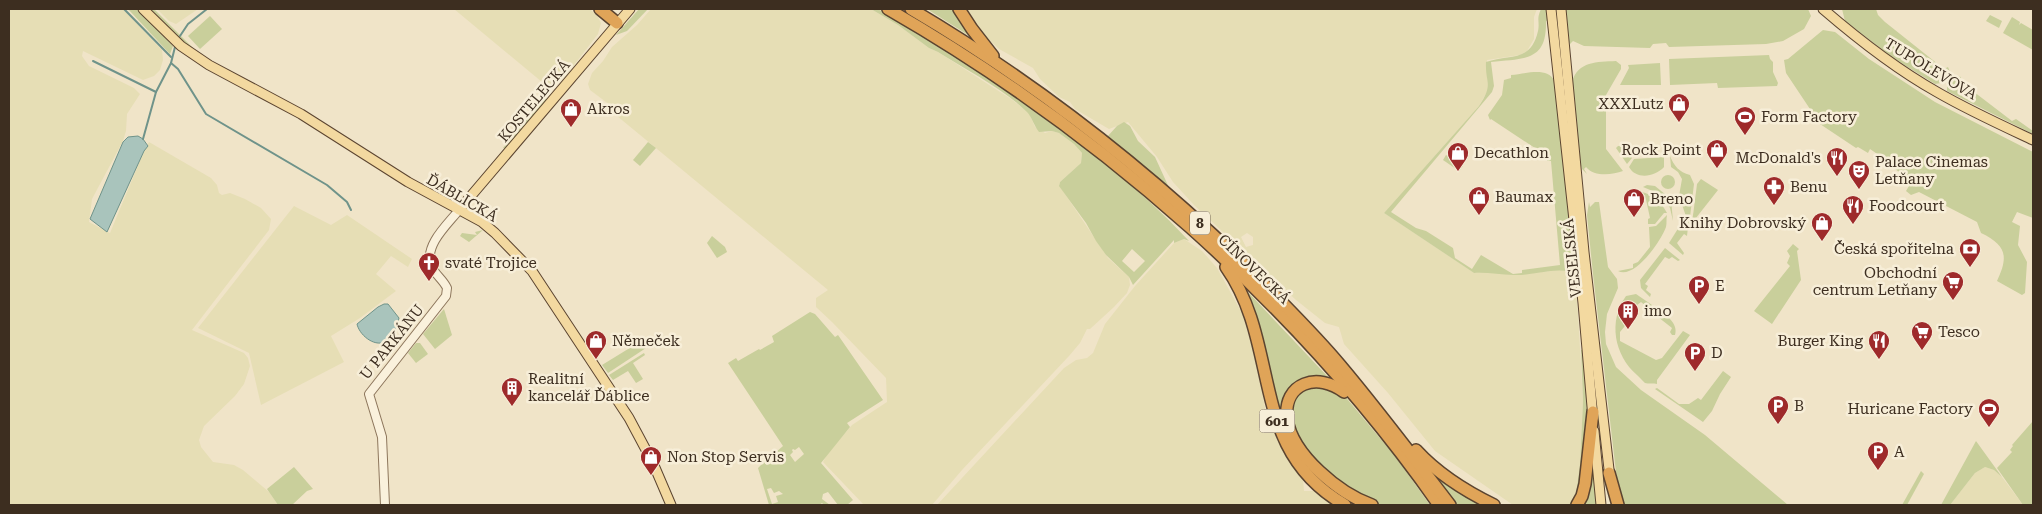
<svg xmlns="http://www.w3.org/2000/svg" width="2042" height="514" font-family="'Roboto Serif',serif">
	<style>
		.farmland { fill: #e6deb5; fill-rule: evenodd }
		.green { fill: #c9cf9b; fill-rule: evenodd }
		.water { fill: #a9c4bc; stroke: #6f938a }
		.lines { fill: none; stroke-linecap: round; stroke-linejoin: round }
		.stream { stroke: #6f938a; stroke-width: 2 }
		.minor-casing { stroke: #8d765c; stroke-width: 10 }
		.major-casing { stroke: #5b4430; stroke-width: 11 }
		.highway-casing { stroke: #5b4430; stroke-width: 14 }
		.minor { stroke: #faf1dc; stroke-width: 8 }
		.major { stroke: #f3d9a0; stroke-width: 9 }
		.highway { stroke: #e0a458; stroke-width: 11 }
		.labels { text-anchor: middle; dominant-baseline: central; stroke-width: 5; stroke-linejoin: round; paint-order: stroke }
		.shield { fill: #f7eed8; stroke: #756857; stroke-width: 1 }
		.shield-label { font-size: 14px; font-weight: bold; fill: #3d2e20 }
		.street-label { font-size: 15px; fill: #3d2e20; stroke: #f7eed8 }
		.poi-label { font-size: 15px; fill: #3d2e20; stroke: #f7eed8; text-anchor: start }
	</style>
	<rect width="100%" height="100%" fill="#f0e4c8"/>
	<!-- farmland -->
	<g class="farmland">
		<path d="M9,9h114l39,41 1,10 -3,10 -6,6 -11,4 -60,-29 -1,5 7,10 45,22 6,6 -13,20 -1,17 -3,10 -31,58 -3,23 21,11 34,-82 5,-9 62,36 6,7 2,8 3,2 8,-2 15,6 16,9 10,11 -2,11 -77,100 52,23 4,5 2,8 -6,18 -9,12 -31,30 -5,14 2,7 12,15 21,3 9,5 26,22 9,13h-269z"/>
		<path d="M157,9h41l-22,15 -7,-3z"/>
		<path d="M454,9h136l8,8 3,6 -3,11 -34,44 -12,8 -10,-4z"/>
		<path d="M651,9h220l27,16 31,23 9,4 73,47 18,14 6,14 10,6 7,-2 7,2 15,11 8,9 -1,10 -21,19 -1,3 49,73 21,19 1,8 -3,8 -13,14 -24,22h-3l-7,14 -11,13 -107,114 -30,35h-68l-41,-43 4,-8 25,-29 35,-23 -1,-24 -54,-56 -16,-15v-9l12,-8 -217,-179 3,-3 -24,-18 -2,-6 4,-11 11,-12 9,-14 25,-22z"/>
		<path d="M967,9h570l-3,8v22l-7,12 -7,4 -33,5 1,30 -9,16 -95,107 90,60 14,-1 27,3 45,-5 13,3 4,22 6,107 -3,62 -4,30 -4,8 -3,3h-56l-78,-54 -47,-58 -44,-49 -5,-17 -14,-4 -29,-23 -102,-95 -21,-23 -16,-25 -29,-35 -19,7 -34,-20 -5,-7 -11,-5 -19,-18 -7,-11 -34,-19 -17,-16zM1247,233l6,4v8l-7,2 -5,-10z"/>
		<path d="M294,206l37,19 16,-10 65,44 -4,8 -17,-11 -15,18 20,17 -36,27 -29,18 13,26 -83,43 -12,-52 -51,-25z"/>
		<path d="M1184,239l18,12 15,17 25,45 11,37 11,52 2,11 -2,10 8,4 17,34 14,18 1,12h11l20,14h-398l127,-137 12,-8 11,-2 6,-5 12,-29 30,-38 39,-43z"/>
		<path d="M1985,467l9,3 8,7 21,28h-73l25,-32z"/>
	</g>
	<!-- green -->
	<g class="green">
		<path d="M128,9h9l36,37 -3,8z"/>
		<path d="M147,9h7l42,42 -3,1z"/>
		<path d="M639,9h9l-21,22 -11,4z"/>
		<path d="M871,9h7c109,65 223,138 311,232l-5,-2 -10,4v-3l-41,45 -4,-8 -23,-22 -10,-14 -10,-18 -27,-37 1,-4 21,-19 1,-10 -8,-9 -15,-11 -7,-2 -13,1c-5,-6 -7,-15 -12,-20 -22,-22 -62,-43 -89,-60l-9,-4 -31,-23zM1132,249l13,12 -11,11 -12,-11z"/>
		<path d="M927,9h28l14,25 -1,1z"/>
		<path d="M1541,9h7l1,11 -3,1c1,41 -21,37 -55,41l3,24 -2,6 -101,120 25,16 10,3 27,17 2,10 17,11 9,-14 32,19 9,-1v-3l38,-5 -9,-104h-4v-5l-56,-37 -1,1 -2,-5 14,-20 2,-15 7,-2v-3c15,-1 37,-9 44,7l21,191c-21,-7 -41,3 -63,2 -13,0 -26,-3 -39,-2l-90,-60 95,-107c15,-23 6,-22 7,-44 22,-8 45,1 52,-31 2,-10 -2,-11 3,-22z"/>
		<path d="M1564,9h244l3,7 -7,13 -21,12 -17,3 -97,3 -3,-4 -13,1 -3,4 -66,-2 -11,-5 -3,3 -2,-5z"/>
		<path d="M1842,9h34l2,6 7,7 59,47 4,-2 2,5 -9,11 -6,1 -42,-26 -48,-37z"/>
		<path d="M1990,15l12,6 -3,7 -13,-7z"/>
		<path d="M210,16l12,13 -22,20 -12,-13z"/>
		<path d="M2012,17l8,5 -1,3 2,-2 12,7v20l-30,-17z"/>
		<path d="M1823,30l12,2 34,27 66,43 98,50v66l-16,-6 -5,10 8,4 -2,19 9,17 -2,31 -3,2 -25,-14c12,-25 9,-36 -16,-48l-4,-11 -58,-30 -8,3 -5,-4 6,-10 -27,-19 1,-2 -16,-11 -2,4 -10,-6 -2,1 -36,-24 -34,-51 -2,-13 4,-1z"/>
		<path d="M1769,55l1,4 3,3v10l5,11 -1,3 -59,2 -1,-5 -47,2 -1,-26z"/>
		<path d="M1616,61l5,4v4l-15,26v54l17,22c-11,4 -29,6 -37,-4l-2,2 3,5 -5,-5 -2,-7 -8,-80c6,-21 25,-20 44,-21z"/>
		<path d="M1660,63l1,22h-41l9,-17 -1,-3z"/>
		<path d="M1956,76l5,1v5l51,39 4,-2 17,12v3l-86,-43v-6z"/>
		<path d="M546,97l1,5 -41,47 -3,-1z"/>
		<path d="M1124,122l6,4 8,15 17,16 16,35 -64,-55 10,-11z"/>
		<path d="M648,142l8,6 -16,18 -7,-6z"/>
		<path d="M1631,145l1,13 -5,6 -11,-16 2,-2z"/>
		<path d="M1446,155l17,11 -4,5 -16,-11z"/>
		<path d="M1670,156c4,10 9,16 20,19l4,9 -5,41 -10,-29 3,-17 -4,-7 -7,-5z"/>
		<path d="M1664,157v10c-9,10 -28,13 -35,0l5,-8z"/>
		<circle cx="1668" cy="182" r="7"/>
		<path d="M1701,179l17,11 -26,33 5,-39z"/>
		<path d="M1647,185l8,1 16,13 2,22 -3,-13 -5,-8 -10,-8 -12,-5z"/>
		<path d="M1635,191c15,1 25,9 32,22h-3l-9,11h-7v-5l2,-1 -5,-23h-9z"/>
		<path d="M1589,202l1,5 5,-5h4l9,65 9,12 1,9 -11,26 -2,18 1,12 10,23 25,23 64,45 83,70h-166l-6,-33 -23,-198 -6,-59z"/>
		<path d="M1683,214l3,13h2l-1,9 -3,-2 -7,9 7,10 -1,2 -14,-12 10,-16z"/>
		<path d="M1667,215c-1,4 0,8 -1,12 -5,14 -32,53 -48,44l15,-3v-4l5,-2 12,-15 -1,-20 7,-1z"/>
		<path d="M483,230l-14,12 -9,-6 2,-3 15,2 -2,-3z"/>
		<path d="M712,236l13,11 2,5 -10,6 -10,-15z"/>
		<path d="M1793,244l6,5 -2,2 4,29 -29,44 -18,-13 36,-45 -3,-3 3,-7 -3,-5z"/>
		<path d="M1665,248l15,12 -2,1 -6,-4 -3,2 -4,-2 -20,27 3,2 -2,4 5,4 -1,3 -9,-9 -1,-8z"/>
		<path d="M1244,290h2l82,87 -15,-1 -10,3 -21,39z"/>
		<path d="M1636,294l16,11 -1,4 -5,2 -3,-1 3,-4 -5,-4 -4,3 -3,-2 -3,4 3,3 -2,3 2,2 -14,17v9l36,19 6,-2 21,-27 7,4 -33,45v4c-3,-1 -9,0 -12,-1 -2,-2 -6,-6 -8,-8 -23,-20 -29,-54 -11,-79z"/>
		<path d="M444,309l8,26 -17,14 -12,-15z"/>
		<path d="M1655,311c10,1 24,13 20,24h-3l-2,-3 2,-4 -14,-11 -3,1 -2,-1z"/>
		<path d="M810,312l5,2 20,23 3,-2 45,65 -36,23 3,4 -29,36 32,37 -6,5h-9l-10,-13 -5,2 -1,5 8,6h-6l-2,-2 -3,2h-50l-11,-37 6,-6 3,3 10,-9 -2,-3 8,-7 -55,-83 8,-5 2,3 21,-12 1,1 14,-8 -2,-6zM799,447l5,7 -9,8 -5,-7 3,-3 -1,-2 1,-1 2,1zM771,488l3,5 5,-2 4,3 -7,2 2,6 -6,2 -5,-15z"/>
		<path d="M646,338l-4,3 4,7 -38,25 -6,-8z"/>
		<path d="M416,343h4l8,11 -12,9 -8,-10z"/>
		<path d="M1581,350h2l6,67 -6,63 -11,25h-3l7,-11 4,-30 3,-62z"/>
		<path d="M644,353l1,2 -12,8 10,16 -7,4 -8,-12 -15,9 -4,-5z"/>
		<path d="M1723,371l8,6 -11,17 -8,17 -9,11 -48,-33 2,-1 22,16h10l9,-6 3,2z"/>
		<path d="M1310,384l33,10 52,62 35,49h-48l-16,-5 -43,-29 -24,-32 -9,-26 8,-22z"/>
		<path d="M2033,421v84h-10l-26,-37 15,-16 -2,-2 3,-4 -1,-1z"/>
		<path d="M1976,441l26,36 -8,-7 -9,-3 -10,6 -25,32h-9z"/>
		<path d="M1592,442l5,63h-15z"/>
		<path d="M294,467l19,22 -6,2 -15,14h-14l-11,-16z"/>
		<path d="M1921,471l3,3 -17,31h-5z"/>
		<path d="M1435,478l45,27h-25z"/>
	</g>
	<!-- water -->
	<g class="water">
		<path d="M138,136l5,3 5,7 -4,5 -37,81 -17,-13 33,-77 5,-5z"/>
		<path d="M384,304h4l11,14c-2,8 -5,21 -14,24 -12,5 -26,-8 -28,-18l21,-17z"/>
	</g>
	<g class="lines">
		<!-- stream -->
		<g class="stream">
			<path d="M124,9l47,48"/>
			<path d="M180,36l8,-12 19,-15"/>
			<path d="M93,61l63,31"/>
			<path d="M171,63l7,6 28,45 121,71 20,17 4,8"/>
			<path d="M143,139l13,-47 15,-29 4,-16"/>
		</g>
		<!-- minor casing -->
		<g class="minor-casing">
			<path id="minor" d="M385,505l-3,-68 -13,-43 77,-98 1,-8c-4,-9 -13,-14 -16,-23 -7,-20 17,-41 28,-55"/>
		</g>
		<!-- major casing -->
		<g class="major-casing">
			<g id="major">
				<path d="M143,9l38,37 28,19 92,49 107,68 74,40 13,11 37,38 97,147 24,45 18,42"/>
				<path d="M1551,9l32,294 10,115"/>
				<path d="M1561,9l23,243 26,226"/>
				<path d="M1823,9c36,31 73,60 114,83 31,18 64,33 96,48"/>
				<path d="M459,210l171,-201"/>
				<path d="M1594,431l7,74"/>
			</g>
		</g>
		<!-- highway casing -->
		<g class="highway-casing">
			<g id="highway">
				<path d="M600,9l17,14"/>
				<path d="M888,9c212,122 410,295 551,496"/>
				<path d="M911,9c127,75 244,167 349,271 27,28 55,55 80,85 38,45 74,93 110,140"/>
				<path d="M959,9l13,20 21,27"/>
				<path d="M1226,267c56,79 21,182 119,238"/>
				<path d="M1344,392c-26,-20 -61,-10 -57,27 5,36 53,75 85,86"/>
				<path d="M1416,450c22,24 49,41 78,55"/>
				<path d="M1609,473l9,32"/>
				<path d="M1577,505l5,-9 3,-12 8,-72"/>
			</g>
		</g>
		<!-- minor -->
		<use href="#minor" class="minor"/>
		<!-- major -->
		<use href="#major" class="major"/>
		<!-- highway -->
		<use href="#highway" class="highway"/>
	</g>
	<!-- icons -->
	<defs>
		<g id="shop-pin" transform="scale(1.125)"><path d="M0 17L-7.5 6A9.5 9.5 0 1 1 7.5 6Z" fill="#9e2a2b" stroke="#f7eed8"/><path d="M-5-2.5h2.3a2.7 3.5 0 0 1 5.4 0H5L5.5 6h-11ZM-1.5-2.5h3a1.5 2.3 0 0 0-3 0Z" fill="#fff"/></g>
		<g id="stadium-pin" transform="scale(1.125)"><path d="M0 17L-7.5 6A9.5 9.5 0 1 1 7.5 6Z" fill="#9e2a2b" stroke="#f7eed8"/><path d="M0-5a6.5 5 0 1 0 0 10a6.5 5 0 1 0 0-10ZM-3.5-1.8h7v3.6h-7Z" fill="#fff"/></g>
		<g id="restaurant-pin" transform="scale(1.125)"><path d="M0 17L-7.5 6A9.5 9.5 0 1 1 7.5 6Z" fill="#9e2a2b" stroke="#f7eed8"/><path d="M-5-6h1v4h1v-4h1v4h1v-4h1v5L-1.5 .5V6h-2V.5L-5-1ZM5-6V6H3V1.5H1.5Q1.5-4 5-6Z" fill="#fff"/></g>
		<g id="theatre-pin" transform="scale(1.125)"><path d="M0 17L-7.5 6A9.5 9.5 0 1 1 7.5 6Z" fill="#9e2a2b" stroke="#f7eed8"/><path d="M-5-5.5Q0-4 5-5.5V0Q5 5 0 6Q-5 5-5 0ZM-3.3-2.5H-1v1.5H-3.3ZM1-2.5H3.3v1.5H1ZM-2.8 1Q0 5.5 2.8 1Z" fill="#fff"/></g>
		<g id="pharmacy-pin" transform="scale(1.125)"><path d="M0 17L-7.5 6A9.5 9.5 0 1 1 7.5 6Z" fill="#9e2a2b" stroke="#f7eed8"/><path d="M-2-6h4v4h4v4h-4v4h-4v-4h-4v-4h4Z" fill="#fff"/></g>
		<g id="bank-pin" transform="scale(1.125)"><path d="M0 17L-7.5 6A9.5 9.5 0 1 1 7.5 6Z" fill="#9e2a2b" stroke="#f7eed8"/><path d="M-6-4H6V4H-6ZM0-2.3a2.3 2.3 0 1 0 0 4.6a2.3 2.3 0 1 0 0-4.6Z" fill="#fff"/></g>
		<g id="church-pin" transform="scale(1.125)"><path d="M0 17L-7.5 6A9.5 9.5 0 1 1 7.5 6Z" fill="#9e2a2b" stroke="#f7eed8"/><path d="M-1.2-6h2.4v3.5h3.3v2.4h-3.3V6h-2.4V-.1h-3.3v-2.4h3.3Z" fill="#fff"/></g>
		<g id="supermarket-pin" transform="scale(1.125)"><path d="M0 17L-7.5 6A9.5 9.5 0 1 1 7.5 6Z" fill="#9e2a2b" stroke="#f7eed8"/><path d="M-6-5.5h2.5l.6 2H6L4.5 2H-2.5L-4.4-4H-6ZM-1.5 3.2a1.3 1.3 0 1 0 .1 0ZM3 3.2a1.3 1.3 0 1 0 .1 0Z" fill="#fff"/></g>
		<g id="parking-pin" transform="scale(1.125)"><path d="M0 17L-7.5 6A9.5 9.5 0 1 1 7.5 6Z" fill="#9e2a2b" stroke="#f7eed8"/><path d="M-3.5-5.5H1a3.5 3.5 0 0 1 0 7H-1V5.5H-3.5ZM-1-3.4V-.6H.8a1.4 1.4 0 0 0 0-2.8Z" fill="#fff"/></g>
		<g id="building-pin" transform="scale(1.125)"><path d="M0 17L-7.5 6A9.5 9.5 0 1 1 7.5 6Z" fill="#9e2a2b" stroke="#f7eed8"/><path d="M-4-6H4V6H1V3H-1V6H-4ZM-2.5-4.3h1.7v1.8h-1.7ZM.8-4.3h1.7v1.8H.8ZM-2.5-1h1.7V.8h-1.7ZM.8-1h1.7V.8H.8Z" fill="#fff"/></g>
	</defs>
	<g fill-rule="evenodd">
		<use href="#shop-pin" x="1679" y="104"/>
		<use href="#shop-pin" x="571" y="109"/>
		<use href="#stadium-pin" x="1745" y="117"/>
		<use href="#shop-pin" x="1717" y="150"/>
		<use href="#shop-pin" x="1458" y="153"/>
		<use href="#restaurant-pin" x="1837" y="158"/>
		<use href="#theatre-pin" x="1859" y="171"/>
		<use href="#pharmacy-pin" x="1774" y="187"/>
		<use href="#shop-pin" x="1479" y="197"/>
		<use href="#shop-pin" x="1634" y="199"/>
		<use href="#restaurant-pin" x="1853" y="206"/>
		<use href="#shop-pin" x="1822" y="223"/>
		<use href="#bank-pin" x="1970" y="249"/>
		<use href="#church-pin" x="429" y="263"/>
		<use href="#supermarket-pin" x="1953" y="282"/>
		<use href="#parking-pin" x="1699" y="286"/>
		<use href="#building-pin" x="1628" y="311"/>
		<use href="#supermarket-pin" x="1922" y="332"/>
		<use href="#shop-pin" x="596" y="341"/>
		<use href="#restaurant-pin" x="1879" y="341"/>
		<use href="#parking-pin" x="1695" y="353"/>
		<use href="#building-pin" x="512" y="388"/>
		<use href="#parking-pin" x="1778" y="406"/>
		<use href="#stadium-pin" x="1989" y="409"/>
		<use href="#parking-pin" x="1878" y="452"/>
		<use href="#shop-pin" x="651" y="457"/>
	</g>
	<g class="labels">
		<!-- shield labels -->
		<g class="shield">
			<rect x="1190" y="211.5" width="20" height="23" rx="4"/>
			<rect x="1259.5" y="409.5" width="35" height="23" rx="4"/>
		</g>
		<g class="shield-label">
			<text x="1200" y="223">8</text>
			<text x="1277" y="421">601</text>
		</g>
		<!-- street labels -->
		<g class="street-label">
			<text transform="translate(1931 69) rotate(31)">TUPOLEVOVA</text>
			<text transform="translate(534 101) rotate(-50)">KOSTELECKÁ</text>
			<text transform="translate(462 198) rotate(30)">ĎÁBLICKÁ</text>
			<text transform="translate(1572 258) rotate(-96)">VESELSKÁ</text>
			<text transform="translate(1254 269) rotate(44)">CÍNOVECKÁ</text>
			<text transform="translate(392 342) rotate(-51)">U PARKÁNU</text>
		</g>
		<!-- poi labels -->
		<g class="poi-label">
			<text x="1663" y="104" text-anchor="end">XXXLutz</text>
			<text x="587" y="109">Akros</text>
			<text x="1761" y="117">Form Factory</text>
			<text x="1701" y="150" text-anchor="end">Rock Point</text>
			<text x="1474" y="153">Decathlon</text>
			<text x="1821" y="158" text-anchor="end">McDonald's</text>
			<text x="1875" y="162">Palace Cinemas<tspan x="1875" dy="17">Letňany</tspan></text>
			<text x="1790" y="187">Benu</text>
			<text x="1495" y="197">Baumax</text>
			<text x="1650" y="199">Breno</text>
			<text x="1869" y="206">Foodcourt</text>
			<text x="1806" y="223" text-anchor="end">Knihy Dobrovský</text>
			<text x="1954" y="249" text-anchor="end">Česká spořitelna</text>
			<text x="445" y="263">svaté Trojice</text>
			<text x="1937" y="273" text-anchor="end">Obchodní<tspan x="1937" dy="17">centrum Letňany</tspan></text>
			<text x="1715" y="286">E</text>
			<text x="1644" y="311">imo</text>
			<text x="1938" y="332">Tesco</text>
			<text x="612" y="341">Němeček</text>
			<text x="1863" y="341" text-anchor="end">Burger King</text>
			<text x="1711" y="353">D</text>
			<text x="528" y="379">Realitní<tspan x="528" dy="17">kancelář Ďáblice</tspan></text>
			<text x="1794" y="406">B</text>
			<text x="1973" y="409" text-anchor="end">Huricane Factory</text>
			<text x="1894" y="452">A</text>
			<text x="667" y="457">Non Stop Servis</text>
		</g>
	</g>
	<!-- border -->
	<rect width="2042" height="514" fill="none" stroke="#3d2e20" stroke-width="20"/>
</svg>
